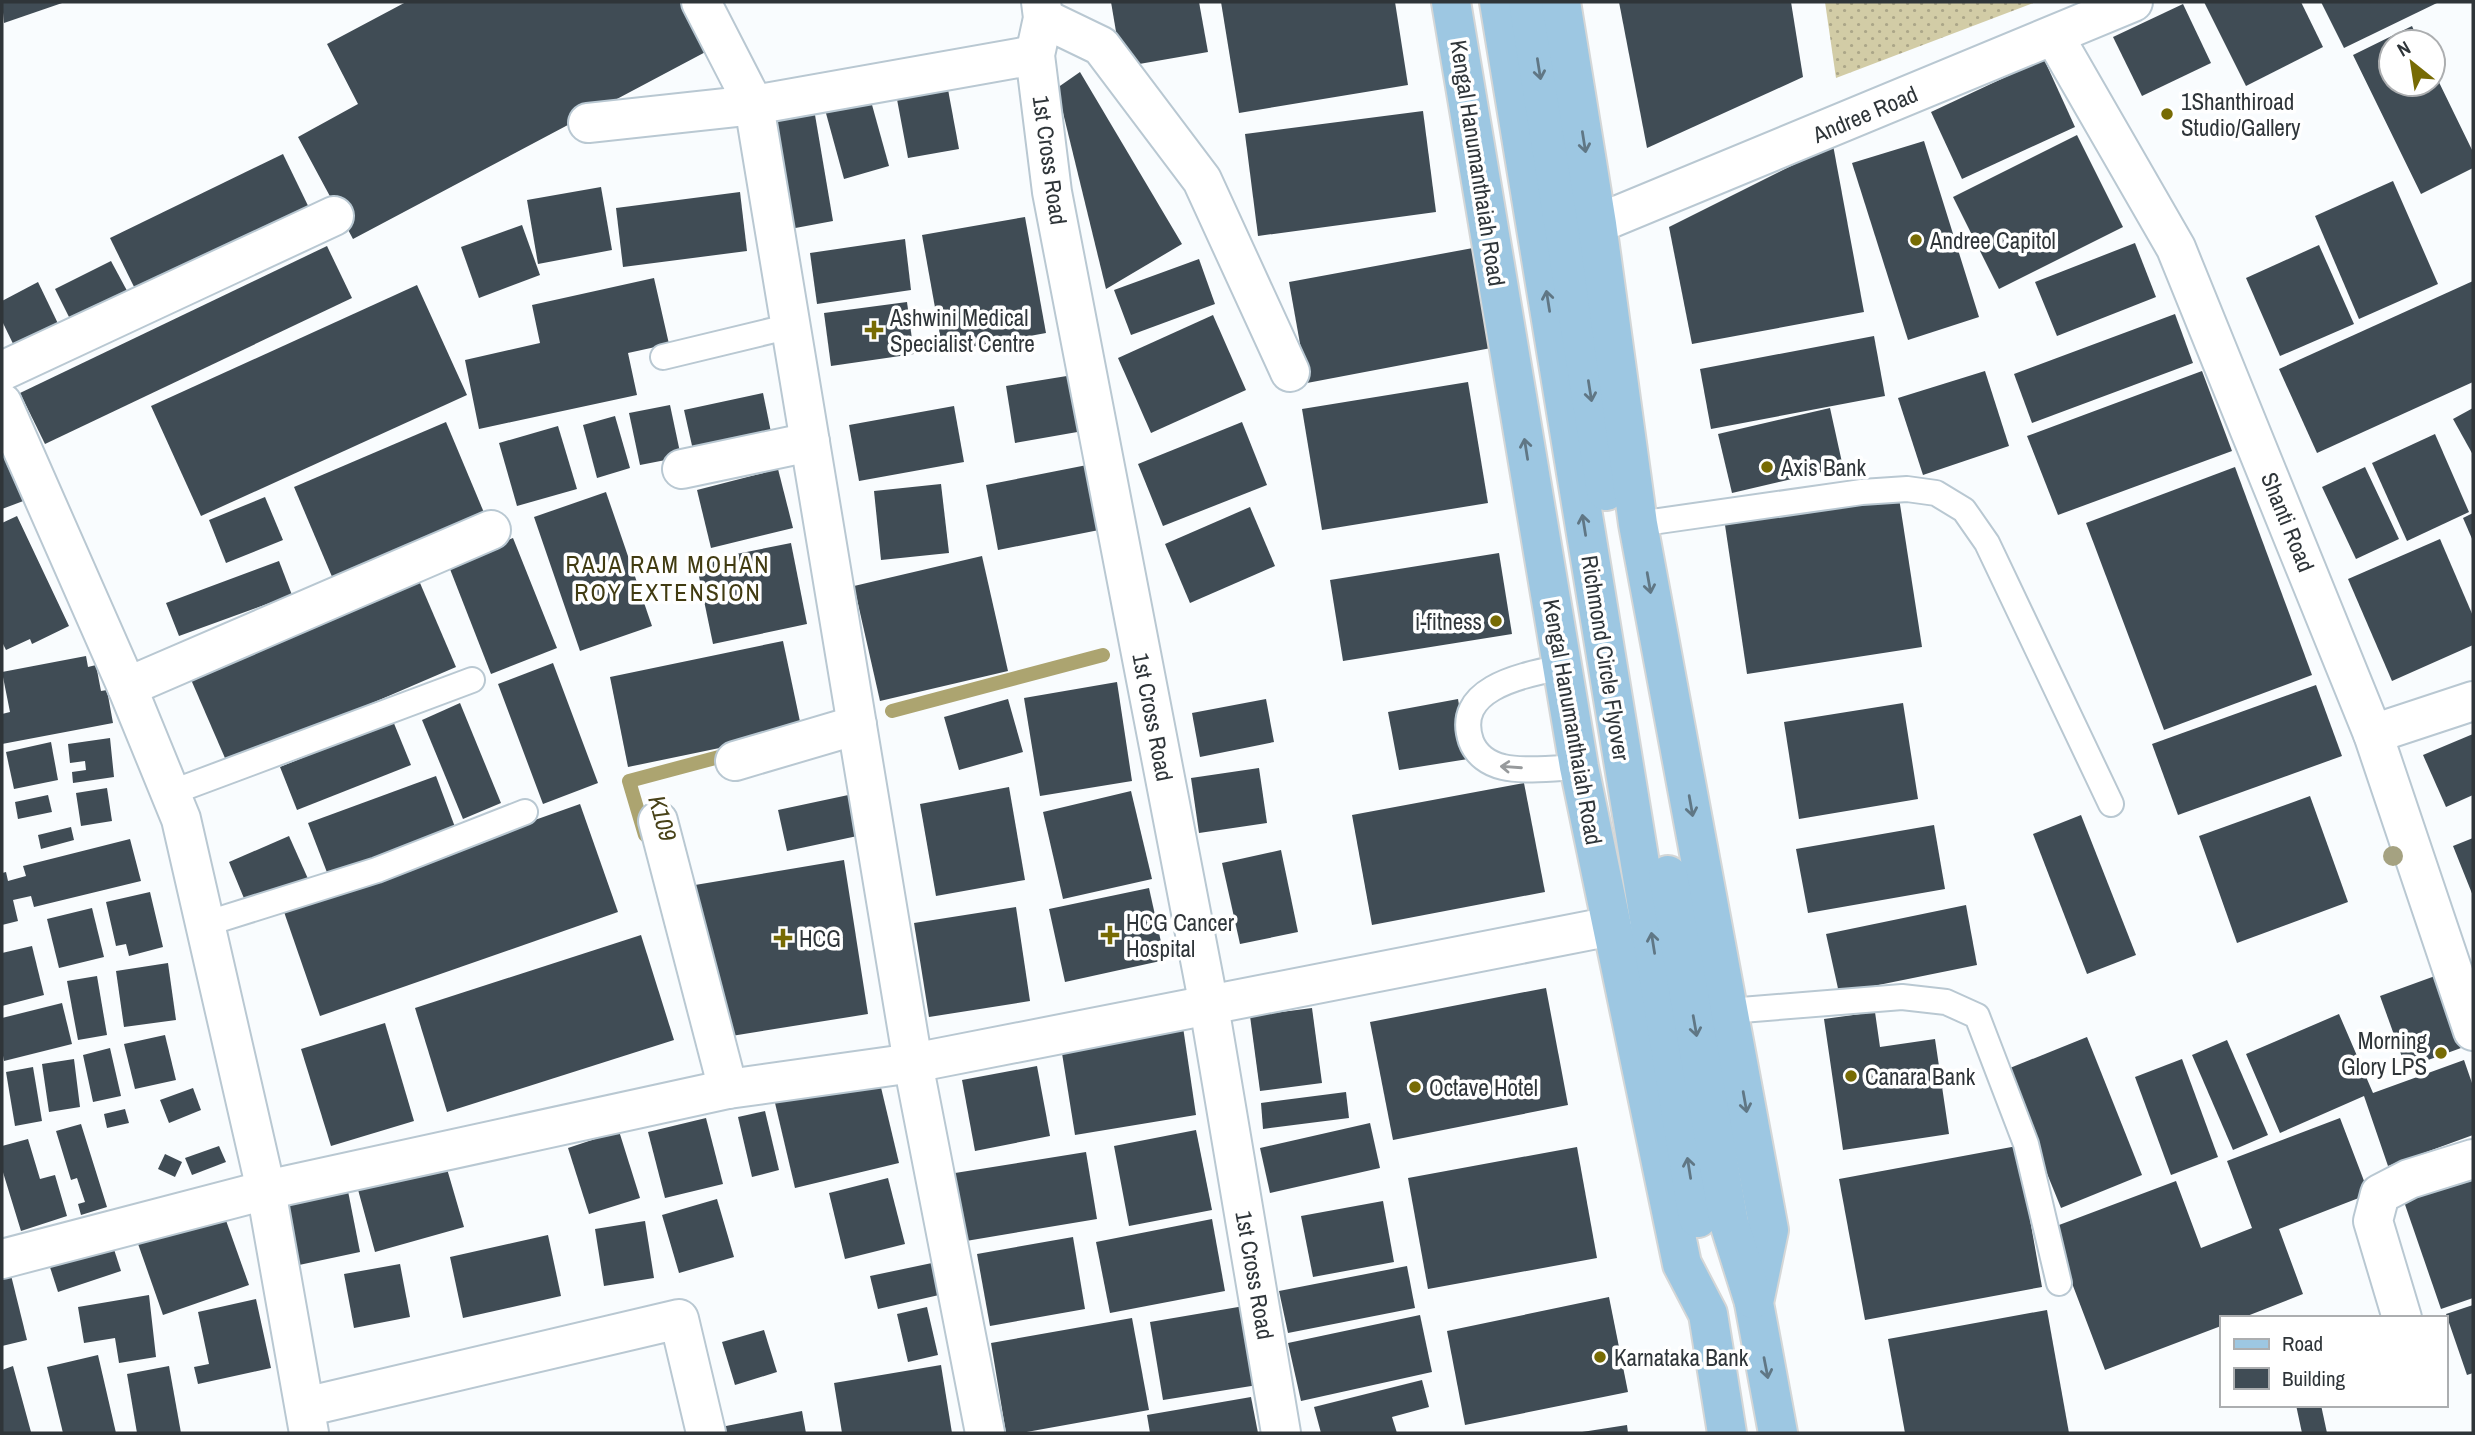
<svg xmlns="http://www.w3.org/2000/svg" width="2475" height="1435" font-family="'Archivo Narrow',sans-serif">
	<style>
		.grass { fill: url(#grass-dots) }
		.lines { fill: none; stroke-linecap: round; stroke-linejoin: round }
		.stream { stroke: #aca470; stroke-width: 14 }
		.building { fill: #404c55 }
		.lane-casing { stroke: #b9c8d2; stroke-width: 28 }
		.street-casing { stroke: #b9c8d2; stroke-width: 42 }
		.primary-casing { stroke: #d5d7d7; stroke-width: 42 }
		.lane { stroke: #fff; stroke-width: 24 }
		.street { stroke: #fff; stroke-width: 38 }
		.primary { stroke: #9dc7e2; stroke-width: 38 }
		.tree { fill: #a5a281 }
		.oneway { stroke: #607785 }
		.oneway2 { stroke: #979a9c }
		.poi-dot { fill: #776b04; stroke: #fff; stroke-width: 2.5 }
		.labels { text-anchor: middle; dominant-baseline: central; stroke-width: 7; stroke-linejoin: round; paint-order: stroke }
		.poi-label { font-size: 23px; fill: #2f3539; stroke: #fff; text-anchor: start }
		.street-label { font-size: 23px; fill: #2f3539; stroke: #fff }
		.neighbourhood-label { font-size: 24px; letter-spacing: 2px; fill: #413b11; stroke: #fff }
		.water-label { font-size: 24px; font-style: italic; fill: #484218; stroke: #fff }
	</style>
	<defs>
		<pattern id="grass-dots" width="8" height="8" patternUnits="userSpaceOnUse" patternTransform="scale(1.75)"><rect width="8" height="8" fill="#d2cca6"/><path d="M2 2h.1M6 6h.1" fill="none" stroke="#aba688" stroke-width="1.8" stroke-linecap="round"/></pattern>
	</defs>
	<rect width="100%" height="100%" fill="#f9fcfe"/>
	<!-- grass -->
	<path class="grass" d="M1825,2h211l-200,76z"/>
	<g class="lines">
		<!-- stream -->
		<g class="stream">
			<path d="M892,711l211,-56"/>
			<path d="M645,835l-16,-54 105,-28"/>
		</g>
	</g>
	<!-- building -->
	<g class="building">
		<path d="M2,2h63l-61,21z"/>
		<path d="M406,2h283l24,46 -360,191 -55,-102 60,-33 -31,-60z"/>
		<path d="M1111,2h88l9,50 -86,15z"/>
		<path d="M1221,2h174l13,83 -169,28z"/>
		<path d="M1619,2h172l12,75 -156,71z"/>
		<path d="M2204,2h97l22,45 -77,39z"/>
		<path d="M2321,2h118l-95,46z"/>
		<path d="M2183,4l28,59 -69,33 -29,-59z"/>
		<path d="M2412,26l7,16h-28v42h42v-14l40,82v16l-52,26 -68,-139z"/>
		<path d="M2044,59l31,68 -113,52 -31,-67z"/>
		<path d="M1080,72l102,172 -76,45 -49,-201z"/>
		<path d="M947,84l12,65 -51,9 -12,-64z"/>
		<path d="M869,94l20,72 -45,13 -20,-73z"/>
		<path d="M814,109l19,112 -43,8 -19,-113z"/>
		<path d="M1423,111l13,101 -178,24 -13,-102z"/>
		<path d="M2077,135l46,92 -124,62 -46,-92z"/>
		<path d="M1924,141l55,176 -71,23 -56,-177z"/>
		<path d="M1833,145l31,167 -172,32 -23,-117z"/>
		<path d="M283,154l30,62 -173,83 -30,-61z"/>
		<path d="M2393,181l45,103 -79,35 -44,-103z"/>
		<path d="M601,187l11,63 -74,14 -11,-64z"/>
		<path d="M740,192l7,59 -124,16 -7,-59z"/>
		<path d="M1025,217l21,116 -103,19 -21,-117z"/>
		<path d="M522,225l18,50 -61,23 -18,-51z"/>
		<path d="M905,239l6,51 -94,14 -7,-51z"/>
		<path d="M2135,243l21,54 -99,39 -22,-54z"/>
		<path d="M2319,245l35,79 -74,32 -34,-78z"/>
		<path d="M327,246l25,52 -307,146 -25,-51z"/>
		<path d="M1473,248l18,100 -184,35 -18,-101z"/>
		<path d="M1199,259l16,45 -84,31 -17,-45z"/>
		<path d="M111,261l21,39 -57,29 -20,-40z"/>
		<path d="M654,278l15,66 -41,9 9,42 -158,34 -14,-69 75,-17 -8,-38z"/>
		<path d="M2473,281v101l-156,71 -38,-84z"/>
		<path d="M38,282l25,52 -44,22 -17,-35v-20z"/>
		<path d="M417,285l50,110 -266,121 -50,-110z"/>
		<path d="M907,302l7,52 -83,12 -7,-53z"/>
		<path d="M2175,314l18,49 -161,60 -18,-49z"/>
		<path d="M1213,315l33,75 -95,43 -33,-75z"/>
		<path d="M1874,336l11,60 -174,33 -11,-60z"/>
		<path d="M1985,371l24,75 -86,29 -25,-77z"/>
		<path d="M2202,371l30,80 -174,64 -31,-79z"/>
		<path d="M1073,375l10,56 -68,12 -9,-57z"/>
		<path d="M1468,382l20,121 -166,27 -20,-121z"/>
		<path d="M763,393l10,49 -78,17 -11,-49z"/>
		<path d="M670,405l11,52 -41,8 -11,-52z"/>
		<path d="M954,406l10,56 -105,19 -10,-56z"/>
		<path d="M1830,408l13,59 -111,26 -14,-59z"/>
		<path d="M2473,408v47l-20,-36z"/>
		<path d="M615,416l15,52 -33,10 -14,-53z"/>
		<path d="M446,422l39,93 -152,64 -39,-92z"/>
		<path d="M1242,422l25,63 -104,41 -25,-62z"/>
		<path d="M558,426l19,63 -60,17 -18,-63z"/>
		<path d="M2435,434l34,78 -62,29 -35,-78z"/>
		<path d="M2,436l24,64 -24,9z"/>
		<path d="M1087,465l12,65 -101,20 -12,-65z"/>
		<path d="M2235,467l77,208 -148,55 -78,-207z"/>
		<path d="M2365,467l34,72 -43,20 -34,-72z"/>
		<path d="M778,469l15,59 -82,20 -14,-58z"/>
		<path d="M941,484l8,69 -68,7 -7,-69z"/>
		<path d="M606,492l46,134 -72,25 -46,-134z"/>
		<path d="M265,497l18,43 -57,23 -17,-43z"/>
		<path d="M1899,498l23,149 -175,27 -22,-149z"/>
		<path d="M1250,507l25,59 -85,37 -25,-59z"/>
		<path d="M2473,513v28l-10,-23z"/>
		<path d="M17,516l52,110 -37,18 -2,-5 -24,11 -4,-8v-119z"/>
		<path d="M513,538l44,110 -66,26 -43,-110z"/>
		<path d="M2440,539l33,77v29l-81,36 -44,-102z"/>
		<path d="M791,543l16,81 -94,20 -17,-82z"/>
		<path d="M1499,553l13,81 -169,27 -13,-81z"/>
		<path d="M982,556l26,115 -128,30 -26,-115z"/>
		<path d="M279,561l13,34 -113,41 -13,-33z"/>
		<path d="M417,576l39,91 -228,98 -39,-90z"/>
		<path d="M783,641l19,90 -174,36 -18,-90z"/>
		<path d="M86,656l2,11 8,-2 5,26 6,-1 6,33 -111,21v-30l8,-2 -8,-40z"/>
		<path d="M553,663l45,120 -55,21 -45,-120z"/>
		<path d="M1117,682l15,99 -92,15 -16,-98z"/>
		<path d="M2316,685l26,71 -164,59 -26,-71z"/>
		<path d="M1008,699l15,53 -64,18 -15,-53z"/>
		<path d="M1266,699l8,43 -74,15 -8,-44z"/>
		<path d="M1458,699l10,60 -69,11 -11,-58z"/>
		<path d="M460,703l41,100 -38,16 -41,-99z"/>
		<path d="M1903,703l15,96 -119,20 -15,-97z"/>
		<path d="M393,721l18,44 -114,45 -17,-43z"/>
		<path d="M2473,734v61l-27,12 -23,-52z"/>
		<path d="M110,738l4,39 -41,6 -1,-11 14,-2 -1,-9 -15,2 -2,-19z"/>
		<path d="M51,742l7,38 -44,9 -8,-37z"/>
		<path d="M1259,768l8,55 -68,10 -8,-55z"/>
		<path d="M436,776l19,51 -127,48 -20,-52z"/>
		<path d="M1524,783l21,109 -173,33 -20,-110z"/>
		<path d="M1009,787l16,93 -89,16 -16,-92z"/>
		<path d="M107,788l5,33 -31,5 -5,-33z"/>
		<path d="M1131,791l21,88 -89,20 -20,-87z"/>
		<path d="M853,794l9,41 -75,16 -9,-41z"/>
		<path d="M48,795l4,17 -34,7 -3,-17z"/>
		<path d="M2310,796l38,106 -111,41 -38,-107z"/>
		<path d="M580,804l38,108 -298,104 -37,-107z"/>
		<path d="M2081,815l55,140 -49,19 -54,-140z"/>
		<path d="M1934,825l11,64 -137,24 -12,-64z"/>
		<path d="M71,827l3,13 -33,9 -3,-14z"/>
		<path d="M289,836l20,45 -61,27 -19,-46z"/>
		<path d="M2473,838v58l-20,-50z"/>
		<path d="M130,839l11,42 -107,26 -3,-11 -18,4 5,21 -16,4v-52l4,-1 2,9 18,-5 -3,-10z"/>
		<path d="M1281,850l17,82 -58,12 -18,-81z"/>
		<path d="M844,860l24,154 -149,24 -24,-153z"/>
		<path d="M1149,888l16,72 -100,22 -16,-73z"/>
		<path d="M150,892l13,55 -34,9 -3,-12 -10,2 -10,-44z"/>
		<path d="M1966,905l11,60 -138,28 -13,-59z"/>
		<path d="M1016,907l14,94 -101,16 -15,-94z"/>
		<path d="M92,908l12,49 -45,11 -12,-49z"/>
		<path d="M641,935l33,105 -227,72 -32,-104z"/>
		<path d="M32,946l12,49 -42,11v-53z"/>
		<path d="M168,963l8,57 -52,7 -8,-56z"/>
		<path d="M97,976l10,59 -29,5 -11,-59z"/>
		<path d="M2435,976l26,72 -55,20 -26,-72z"/>
		<path d="M1546,988l22,117 -175,35 -23,-118z"/>
		<path d="M62,1003l10,41 -68,17 -2,-11v-32z"/>
		<path d="M1312,1008l10,75 -62,8 -10,-75z"/>
		<path d="M1875,1012l5,35 55,-8 14,95 -106,16 -19,-131z"/>
		<path d="M2339,1014l34,79 91,-33 9,26v49l-85,31 -24,-70 -84,37 -34,-79z"/>
		<path d="M385,1023l29,98 -83,25 -30,-97z"/>
		<path d="M1183,1027l13,88 -121,20 -14,-88z"/>
		<path d="M165,1035l11,45 -41,9 -11,-45z"/>
		<path d="M2087,1037l55,138 -81,33 -56,-138z"/>
		<path d="M2227,1040l41,95 -35,15 -41,-95z"/>
		<path d="M110,1048l11,48 -28,6 -10,-47z"/>
		<path d="M74,1059l6,48 -31,5 -7,-48z"/>
		<path d="M2182,1059l36,98 -47,18 -36,-98z"/>
		<path d="M1037,1066l13,70 -75,15 -13,-71z"/>
		<path d="M33,1067l9,54 -27,5 -9,-54z"/>
		<path d="M879,1079l20,84 -104,25 -20,-85z"/>
		<path d="M193,1088l8,22 -32,13 -9,-23z"/>
		<path d="M1346,1092l3,26 -86,11 -2,-26z"/>
		<path d="M125,1109l4,14 -22,5 -3,-14z"/>
		<path d="M765,1111l14,59 -27,7 -14,-60z"/>
		<path d="M706,1118l17,66 -58,14 -17,-66z"/>
		<path d="M2340,1118l29,76 -90,35 24,65 -61,24h-21v8l-116,44 -54,-142 125,-47 25,67 51,-20 -25,-67z"/>
		<path d="M1370,1123l10,45 -110,25 -10,-45z"/>
		<path d="M81,1124l26,83 -26,8 -3,-11 7,-2 -8,-24 -6,2 -15,-49z"/>
		<path d="M1196,1130l16,80 -83,16 -15,-80z"/>
		<path d="M619,1131l21,67 -51,16 -21,-66z"/>
		<path d="M28,1139l12,40 15,-4 12,41 -46,15 -19,-62v-23z"/>
		<path d="M219,1146l7,16 -34,13 -7,-17z"/>
		<path d="M2017,1146l25,141 -177,33 -26,-141z"/>
		<path d="M1577,1147l20,111 -169,31 -20,-111z"/>
		<path d="M1086,1152l11,67 -131,22 -11,-68z"/>
		<path d="M165,1154l17,8 -7,15 -17,-8z"/>
		<path d="M445,1162l19,65 -89,25 -18,-66z"/>
		<path d="M2473,1168v130l-32,11 -40,-116z"/>
		<path d="M888,1178l17,66 -60,15 -16,-66z"/>
		<path d="M347,1186l13,66 -61,13 -14,-65z"/>
		<path d="M717,1199l17,58 -55,16 -17,-58z"/>
		<path d="M1383,1201l11,61 -81,15 -12,-61z"/>
		<path d="M223,1212l26,73 -86,30 -26,-74z"/>
		<path d="M1212,1219l13,72 -115,22 -14,-71z"/>
		<path d="M645,1221l9,57 -50,8 -9,-57z"/>
		<path d="M548,1235l13,61 -98,22 -13,-61z"/>
		<path d="M1073,1237l12,72 -95,17 -13,-72z"/>
		<path d="M111,1240l10,31 -63,21 -10,-31z"/>
		<path d="M932,1263l7,32 -61,14 -8,-33z"/>
		<path d="M400,1264l10,53 -56,11 -10,-54z"/>
		<path d="M1407,1266l8,42 -127,25 -9,-42z"/>
		<path d="M9,1267l18,73 -25,6v-77z"/>
		<path d="M149,1295l7,62 -37,6 -4,-25 -31,5 -6,-36z"/>
		<path d="M1609,1297l19,95 -163,33 -18,-94z"/>
		<path d="M256,1299l15,69 -73,16 -4,-17 15,-3 -11,-52z"/>
		<path d="M1250,1305l14,79 -101,16 -13,-78z"/>
		<path d="M2473,1305v68l-6,2 -21,-61z"/>
		<path d="M927,1307l11,48 -30,7 -11,-48z"/>
		<path d="M2047,1310l22,123h-164l-17,-94z"/>
		<path d="M1420,1315l12,57 -131,29 -13,-58z"/>
		<path d="M1132,1318l17,92 -128,23h-15l-15,-90z"/>
		<path d="M764,1330l13,42 -42,13 -13,-43z"/>
		<path d="M98,1355l18,78h-53l-16,-66z"/>
		<path d="M941,1365l11,68h-110l-8,-50z"/>
		<path d="M13,1366l18,66 -6,1h-23v-63z"/>
		<path d="M169,1366l12,67h-44l-10,-59z"/>
		<path d="M1422,1380l7,27 -37,10 5,16h-76l-7,-26z"/>
		<path d="M1251,1397l7,36h-108l-3,-18z"/>
		<path d="M2296,1405h25l6,28h-25z"/>
		<path d="M802,1411l4,22h-83l-2,-6z"/>
		<path d="M1627,1425l1,8h-46v-1z"/>
	</g>
	<g class="lines">
		<!-- lane casing -->
		<g class="lane-casing">
			<g id="lane">
				<path d="M663,357l128,-31"/>
				<path d="M1638,524l224,-32 45,-3 29,4 28,17 23,33 124,261"/>
				<path d="M1562,667c-37,8 -109,20 -91,74 5,14 18,23 32,26 20,5 55,1 76,0"/>
				<path d="M170,793l302,-113"/>
				<path d="M205,924l172,-54 148,-58"/>
				<path d="M1729,1011l173,-14 44,5 31,14 49,128 33,139"/>
			</g>
		</g>
		<!-- street casing -->
		<g class="street-casing">
			<g id="street">
				<path d="M701,2l53,103 159,958 72,370"/>
				<path d="M1041,2l2,16 -8,37 17,137 157,814 72,427"/>
				<path d="M1043,18l58,28 101,134 88,192"/>
				<path d="M2054,36l122,212 197,486 100,297"/>
				<path d="M588,123l166,-18 281,-50"/>
				<path d="M1597,224l536,-222"/>
				<path d="M2,371l332,-155"/>
				<path d="M2,403l125,284 54,132 85,371 43,243"/>
				<path d="M682,469l128,-27"/>
				<path d="M127,687l364,-157"/>
				<path d="M2373,734l100,-33"/>
				<path d="M735,761l122,-36"/>
				<path d="M658,821l70,268"/>
				<path d="M2,1259l264,-69 462,-101 185,-26 699,-137"/>
				<path d="M2402,1318l-29,-97 7,-27 29,-15 64,-20"/>
				<path d="M305,1407l374,-88 27,114"/>
			</g>
		</g>
		<!-- primary casing -->
		<g class="primary-casing">
			<g id="primary">
				<path d="M1451,2l128,765 103,497 26,50 19,119"/>
				<path d="M1499,2l199,1216"/>
				<path d="M1528,2l78,489"/>
				<path d="M1561,2l36,222 41,300 131,706 -15,73 24,130"/>
				<path d="M1668,875l61,348 24,76"/>
			</g>
		</g>
		<!-- lane -->
		<use href="#lane" class="lane"/>
		<!-- street -->
		<use href="#street" class="street"/>
		<!-- primary -->
		<use href="#primary" class="primary"/>
	</g>
	<!-- trees -->
	<circle class="tree" cx="2393" cy="856" r="10"/>
	<!-- one-way arrows -->
	<defs><path id="oneway-shaft" d="M-6 0H5M1.5-3L5.5 0L1.5 3" fill="none" stroke-width="1.6" stroke-linecap="round" stroke-linejoin="round" transform="scale(1.75)"/></defs>
	<g class="oneway">
		<use href="#oneway-shaft" transform="translate(1539 69) rotate(81)"/>
		<use href="#oneway-shaft" transform="translate(1584 142) rotate(81)"/>
		<use href="#oneway-shaft" transform="translate(1548 301) rotate(-99)"/>
		<use href="#oneway-shaft" transform="translate(1590 391) rotate(81)"/>
		<use href="#oneway-shaft" transform="translate(1526 449) rotate(-99)"/>
		<use href="#oneway-shaft" transform="translate(1584 525) rotate(-99)"/>
		<use href="#oneway-shaft" transform="translate(1649 583) rotate(80)"/>
		<use href="#oneway-shaft" transform="translate(1691 806) rotate(80)"/>
		<use href="#oneway-shaft" transform="translate(1653 943) rotate(-99)"/>
		<use href="#oneway-shaft" transform="translate(1695 1026) rotate(80)"/>
		<use href="#oneway-shaft" transform="translate(1745 1102) rotate(80)"/>
		<use href="#oneway-shaft" transform="translate(1689 1168) rotate(-99)"/>
		<use href="#oneway-shaft" transform="translate(1766 1368) rotate(79)"/>
	</g>
	<use class="oneway2" href="#oneway-shaft" transform="translate(1511 767) rotate(-176)"/>
	<!-- markers -->
	<g class="poi-dot">
		<circle cx="2167" cy="114" r="7"/>
		<circle cx="1916" cy="240" r="7"/>
		<path d="M870.5 319.5h7v7h7v7h-7v7h-7v-7h-7v-7h7z"/>
		<circle cx="1767" cy="467" r="7"/>
		<circle cx="1496" cy="621" r="7"/>
		<path d="M1106.5 924.5h7v7h7v7h-7v7h-7v-7h-7v-7h7z"/>
		<path d="M779.5 927.5h7v7h7v7h-7v7h-7v-7h-7v-7h7z"/>
		<circle cx="2441" cy="1053" r="7"/>
		<circle cx="1851" cy="1076" r="7"/>
		<circle cx="1415" cy="1087" r="7"/>
		<circle cx="1600" cy="1357" r="7"/>
	</g>
	<g class="labels">
		<!-- poi labels -->
		<g class="poi-label">
			<text x="2181" y="101">1Shanthiroad<tspan x="2181" dy="26">Studio/Gallery</tspan></text>
			<text x="1930" y="240">Andree Capitol</text>
			<text x="890" y="317">Ashwini Medical<tspan x="890" dy="26">Specialist Centre</tspan></text>
			<text x="1781" y="467">Axis Bank</text>
			<text x="1482" y="621" text-anchor="end">i-fitness</text>
			<text x="1126" y="922">HCG Cancer<tspan x="1126" dy="26">Hospital</tspan></text>
			<text x="799" y="938">HCG</text>
			<text x="2427" y="1040" text-anchor="end">Morning<tspan x="2427" dy="26">Glory LPS</tspan></text>
			<text x="1865" y="1076">Canara Bank</text>
			<text x="1429" y="1087">Octave Hotel</text>
			<text x="1614" y="1357">Karnataka Bank</text>
		</g>
		<!-- street labels -->
		<g class="street-label">
			<text transform="translate(1865 114) rotate(-23)">Andree Road</text>
			<text transform="translate(1050 160) rotate(82)">1st Cross Road</text>
			<text transform="translate(1478 163) rotate(81)">Kengal Hanumanthaiah Road</text>
			<text transform="translate(2288 522) rotate(68)">Shanti Road</text>
			<text transform="translate(1606 658) rotate(81)">Richmond Circle Flyover</text>
			<text transform="translate(1153 717) rotate(79)">1st Cross Road</text>
			<text transform="translate(1573 722) rotate(80)">Kengal Hanumanthaiah Road</text>
			<text transform="translate(1255 1275) rotate(80)">1st Cross Road</text>
		</g>
		<!-- neighbourhood labels -->
		<g class="neighbourhood-label">
			<text x="668" y="564">RAJA RAM MOHAN<tspan x="668" dy="28">ROY EXTENSION</tspan></text>
		</g>
		<!-- water labels -->
		<g class="water-label">
			<text transform="translate(663 818) rotate(74)">K109</text>
		</g>
	</g>
	<!-- border -->
	<rect width="2475" height="1435" fill="none" stroke="#2f3539" stroke-width="7"/>
	<!-- legend -->
	<rect x="2220" y="1316" width="228" height="91" fill="#ffffff" stroke="#acaeb0" stroke-width="2"/>
	<rect x="2234" y="1339" width="35" height="10" fill="#9dc7e2" stroke="#acaeb0" stroke-width="2"/>
	<text x="2282" y="1351" font-size="21" fill="#2f3539">Road</text>
	<rect x="2234" y="1368" width="35" height="21" fill="#404c55" stroke="#acaeb0" stroke-width="2"/>
	<text x="2282" y="1386" font-size="21" fill="#2f3539">Building</text>
	<!-- north arrow -->
	<g transform="translate(2412 63) rotate(330)"><circle r="33" fill="#ffffff" stroke="#acaeb0" stroke-width="2"/>
	<path d="M0-5L12 26L0 18L-12 26Z" fill="#776b04"/>
	<text y="-10" font-size="19" font-weight="bold" text-anchor="middle" fill="#2f3539">N</text>
	</g>
</svg>
